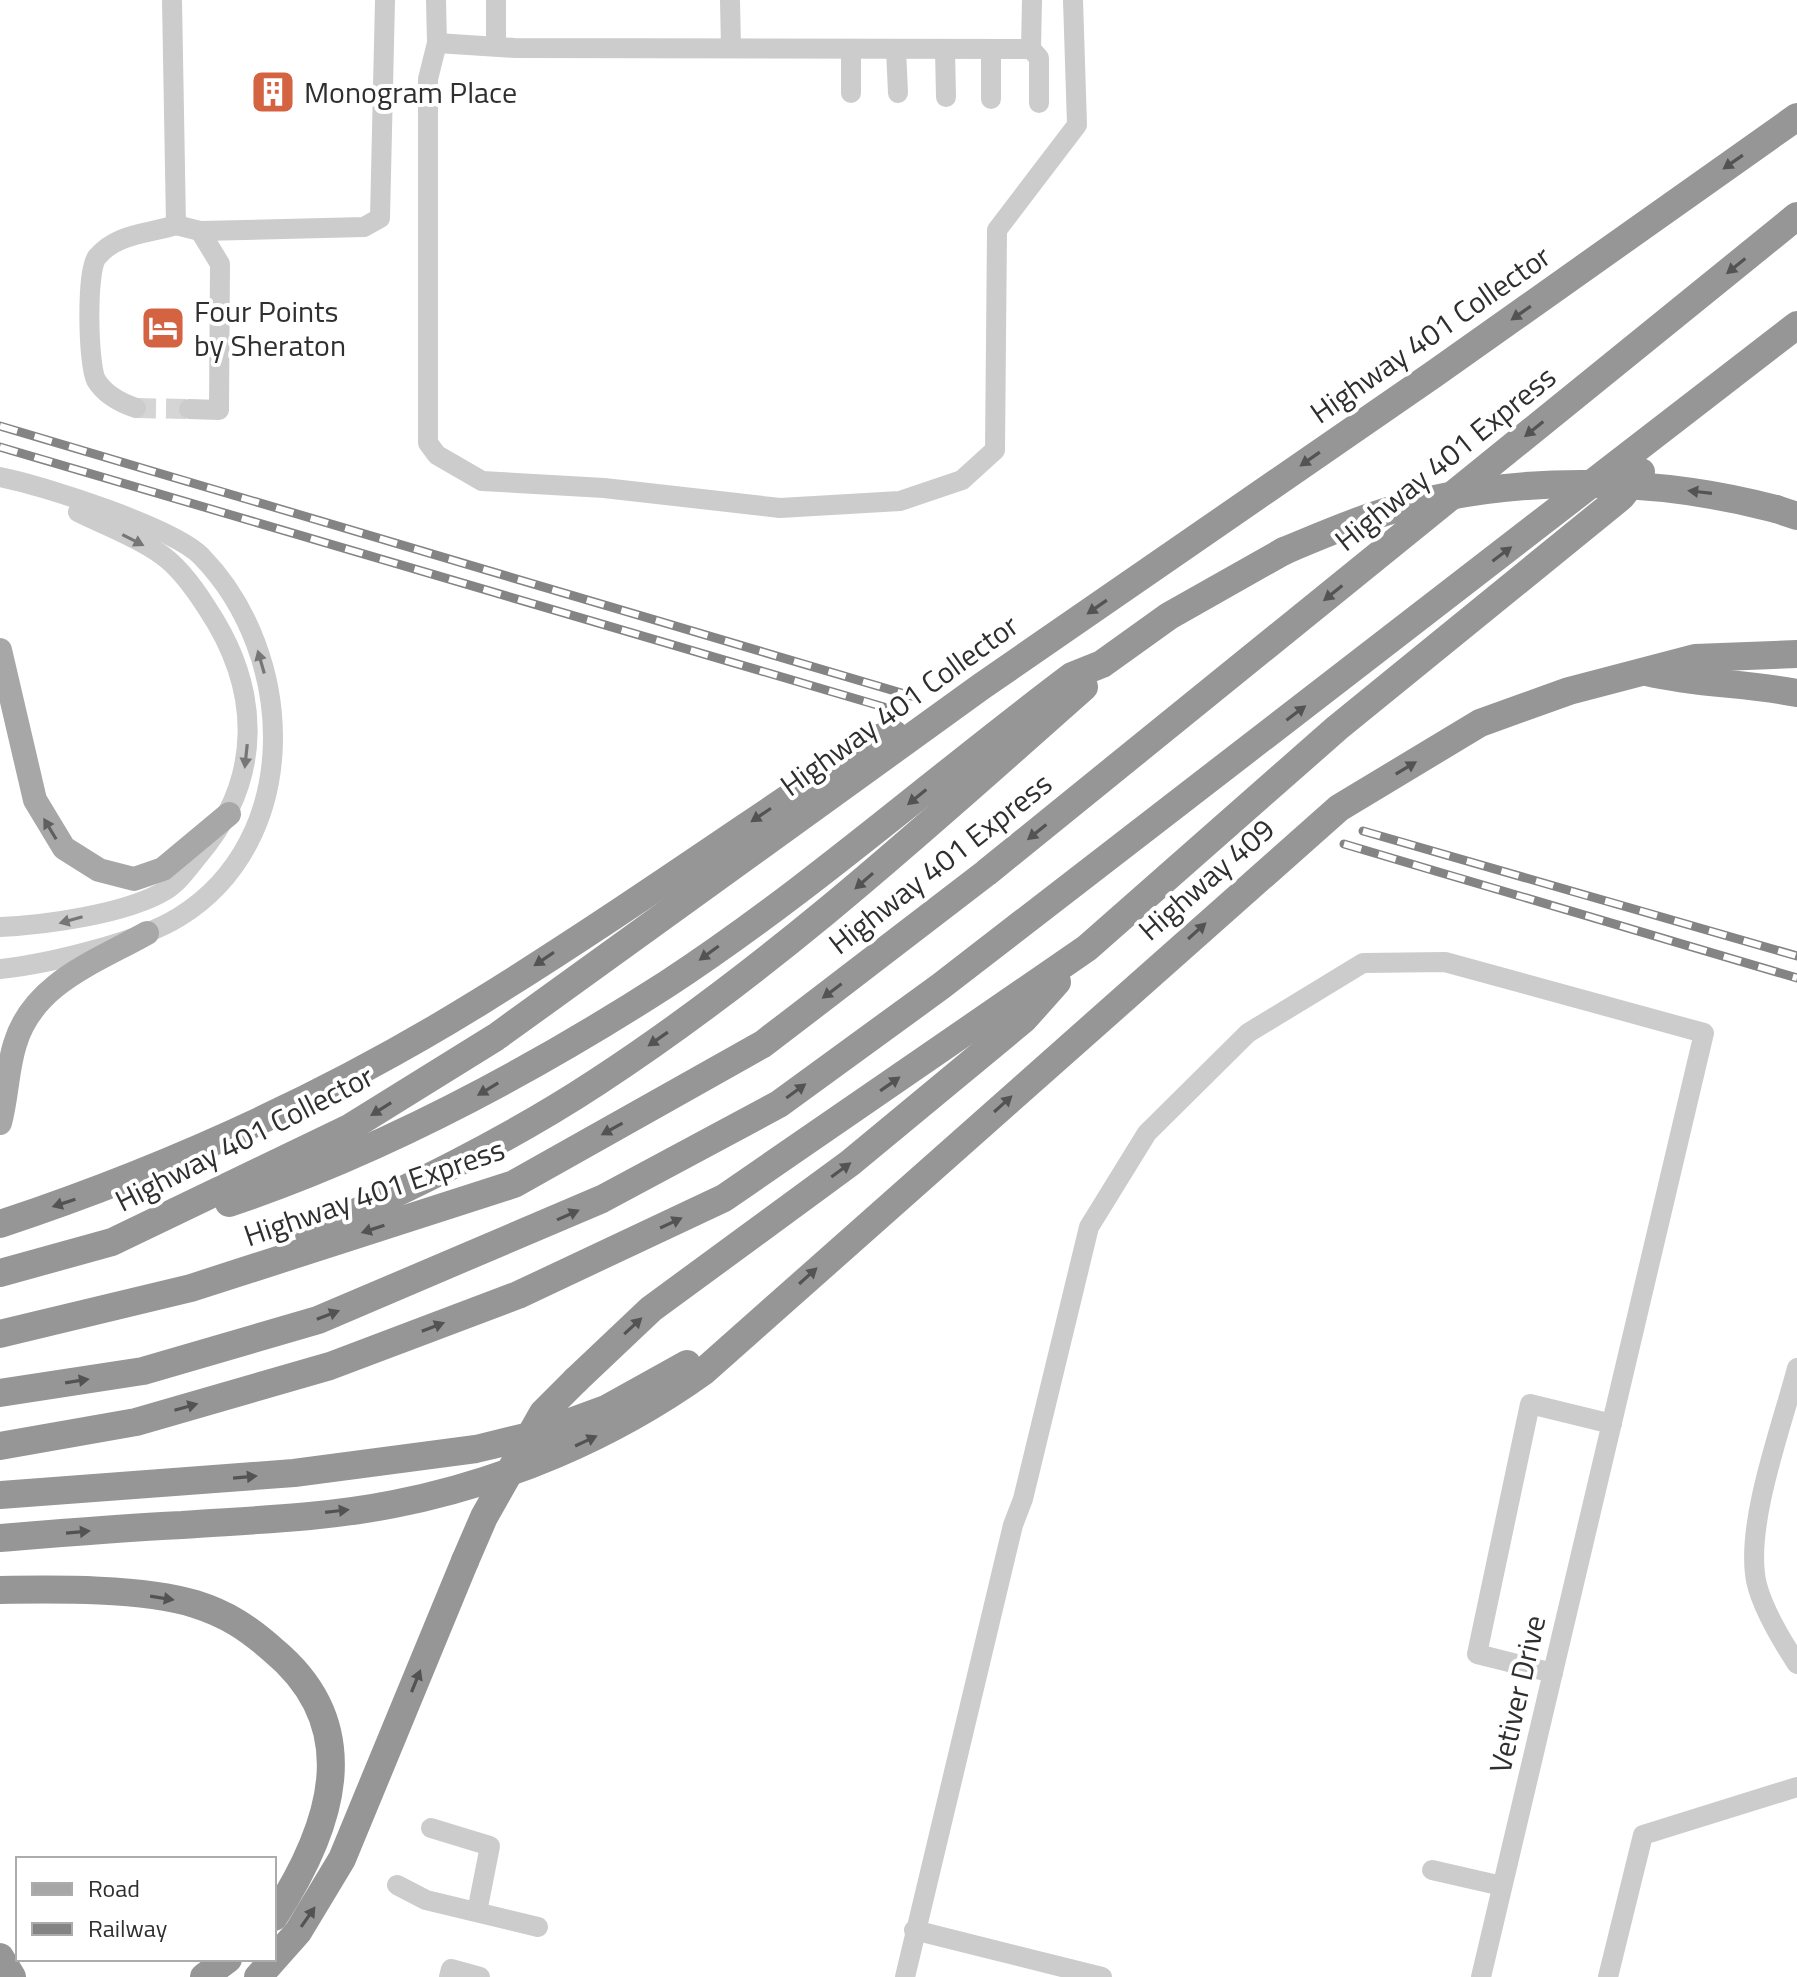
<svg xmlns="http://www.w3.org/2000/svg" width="1797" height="1977" font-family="'Titillium Web',sans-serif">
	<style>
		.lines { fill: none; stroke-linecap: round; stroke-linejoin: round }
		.minor-tunnel { stroke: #d5d5d5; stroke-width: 20; stroke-dasharray: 20 10; stroke-linecap: butt }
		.minor { stroke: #ccc; stroke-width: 20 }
		.major { stroke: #a7a7a7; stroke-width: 24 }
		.highway { stroke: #969696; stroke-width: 28 }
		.rail-casing { stroke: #848484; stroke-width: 9 }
		.rail { stroke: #fff; stroke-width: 6; stroke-dasharray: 18; stroke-linecap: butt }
		.highway-bridge { stroke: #969696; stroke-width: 28 }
		.oneway { fill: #535353 }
		.oneway2 { fill: #767676 }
		.oneway3 { fill: #5f5f5f }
		.labels { text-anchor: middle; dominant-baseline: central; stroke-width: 8; stroke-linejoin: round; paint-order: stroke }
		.poi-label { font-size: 30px; fill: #2f2f2f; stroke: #fff; text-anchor: start }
		.street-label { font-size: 30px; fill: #2f2f2f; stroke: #fff }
	</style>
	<rect width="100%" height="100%" fill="#fff"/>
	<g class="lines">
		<!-- minor-tunnel -->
		<path class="minor-tunnel" d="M136,408l53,1"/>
		<!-- minor -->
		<g class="minor">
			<path d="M172,0l4,225 24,6 164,-4 16,-9 5,-218"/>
			<path d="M436,0l1,43 -9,36v364l9,12 45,26 122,7 176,20 120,-7 62,-21 33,-30 2,-220 80,-105 -4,-125"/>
			<path d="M496,0v46"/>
			<path d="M730,0l1,48"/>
			<path d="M437,43l78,5 516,1 1,-49"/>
			<path d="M851,49v44"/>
			<path d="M896,49l2,44"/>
			<path d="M945,49l1,48"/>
			<path d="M1031,49l8,9v45"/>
			<path d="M991,99v-50"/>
			<path d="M136,408c-15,-5 -31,-13 -40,-28 -8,-16 -10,-109 1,-123 20,-24 51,-23 79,-32"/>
			<path d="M189,409l30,1 1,-146 -20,-33"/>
			<path d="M0,477c42,8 174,51 201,79 96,98 103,284 -22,361 -40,25 -131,47 -179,52"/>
			<path d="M0,927c45,-2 127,-13 166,-37 13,-8 24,-24 33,-35 65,-77 62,-166 8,-247 -12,-19 -28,-42 -48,-55 -24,-17 -55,-28 -81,-41"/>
			<path d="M1797,1368c-15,58 -49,148 -42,206 3,28 27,67 42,90"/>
			<path d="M1553,1673l-76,-19 53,-250 82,20"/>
			<path d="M431,1828l59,18 -13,66"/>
			<path d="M1432,1870l70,16"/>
			<path d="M397,1885l29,15 112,27"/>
			<path d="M914,1930l188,47"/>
			<path d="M449,1977l2,-8 29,8"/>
			<path d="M905,1977l108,-452 10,-26 66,-272 58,-94 101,-100 115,-70 82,-1 259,71 -223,944"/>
			<path d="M1608,1977l35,-142 154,-48"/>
		</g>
		<!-- major -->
		<g class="major">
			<path d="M0,650l35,150 29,48 35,22 35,9 29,-10 66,-55"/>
			<path d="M0,1123c7,-26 7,-54 15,-79 18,-61 81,-82 132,-111"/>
		</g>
		<!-- highway -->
		<g class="highway">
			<path d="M1776,509l21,7"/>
			<path d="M1647,672c51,12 99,11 150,21"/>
			<path d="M229,1203c154,-52 301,-131 438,-219 142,-93 270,-207 405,-308l30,-12 67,-48 115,-65"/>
			<path d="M0,1224c166,-55 329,-129 478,-221 136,-84 267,-177 400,-265l16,-4"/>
			<path d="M309,1234c98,-45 197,-92 288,-152 176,-115 330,-256 487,-395"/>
			<path d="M0,1273l112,-31 239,-115 145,-90 486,-351 452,-312 363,-257"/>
			<path d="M0,1334l191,-46 323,-104 249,-140 223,-171 811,-657"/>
			<path d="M576,1380l75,-71 199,-146 174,-144 33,-37"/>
			<path d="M0,1393l143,-22 175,-51 284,-121 177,-95 162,-118 856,-661"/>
			<path d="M0,1446l136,-24 194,-56 188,-71 206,-97 363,-250 250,-220 284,-231 20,-25"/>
			<path d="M0,1495l294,-22 182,-24 62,-15 68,-25 81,-45"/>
			<path d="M0,1538c61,-5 121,-10 182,-13 70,-5 142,-7 212,-21 111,-22 218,-67 310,-133l635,-563 141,-85 89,-32 126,-33 102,-4"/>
			<path d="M0,1590c56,-1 143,-2 195,14 32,10 53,24 78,46 94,78 58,179 1,267"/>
			<path d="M0,1957l12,20"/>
			<path d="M204,1977l24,-18"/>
			<path d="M258,1977l40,-45 44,-73 123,-298"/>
		</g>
		<!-- rail casing -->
		<g class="rail-casing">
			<g id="rail">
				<path d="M0,426l915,271"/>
				<path d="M0,447l894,263"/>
				<path d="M1363,831l434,125"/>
				<path d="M1344,844l453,134"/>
			</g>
		</g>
		<!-- rail -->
		<use href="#rail" class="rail"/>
		<!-- highway-bridge -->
		<g class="highway-bridge">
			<path d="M1284,551c45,-19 90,-38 137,-49 115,-27 242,-23 355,7"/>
			<path d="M465,1561l19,-44 59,-104 33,-33"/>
		</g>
	</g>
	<!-- one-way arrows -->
	<defs><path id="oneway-solid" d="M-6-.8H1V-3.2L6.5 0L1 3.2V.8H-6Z" transform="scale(2)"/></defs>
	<g class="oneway">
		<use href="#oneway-solid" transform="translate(1733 162) rotate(145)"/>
		<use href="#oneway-solid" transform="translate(1736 266) rotate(141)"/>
		<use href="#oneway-solid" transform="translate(1521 313) rotate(145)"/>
		<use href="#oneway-solid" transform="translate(1534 429) rotate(141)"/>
		<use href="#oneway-solid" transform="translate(1310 459) rotate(145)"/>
		<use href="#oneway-solid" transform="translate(1700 492) rotate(-173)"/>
		<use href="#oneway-solid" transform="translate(1502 554) rotate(-37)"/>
		<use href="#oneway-solid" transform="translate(1333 593) rotate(141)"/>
		<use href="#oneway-solid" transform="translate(1097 607) rotate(145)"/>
		<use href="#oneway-solid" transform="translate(1296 713) rotate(-37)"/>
		<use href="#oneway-solid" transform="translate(1406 768) rotate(-31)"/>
		<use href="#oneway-solid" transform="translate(917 797) rotate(141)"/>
		<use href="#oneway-solid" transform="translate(761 815) rotate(146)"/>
		<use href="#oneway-solid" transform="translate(1037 832) rotate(141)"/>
		<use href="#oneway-solid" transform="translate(864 881) rotate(139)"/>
		<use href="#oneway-solid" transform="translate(1197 931) rotate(-42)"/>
		<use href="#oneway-solid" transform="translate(709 953) rotate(144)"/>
		<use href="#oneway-solid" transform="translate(544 959) rotate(146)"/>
		<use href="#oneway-solid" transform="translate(832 991) rotate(143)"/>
		<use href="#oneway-solid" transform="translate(658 1039) rotate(145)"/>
		<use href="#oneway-solid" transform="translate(890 1084) rotate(-35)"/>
		<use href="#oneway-solid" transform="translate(488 1089) rotate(149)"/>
		<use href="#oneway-solid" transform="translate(796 1091) rotate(-36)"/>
		<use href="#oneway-solid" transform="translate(1003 1104) rotate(-42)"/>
		<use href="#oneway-solid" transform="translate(381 1109) rotate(148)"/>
		<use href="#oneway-solid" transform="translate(612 1129) rotate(151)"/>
		<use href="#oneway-solid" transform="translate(841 1170) rotate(-36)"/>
		<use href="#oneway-solid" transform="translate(64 1203) rotate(162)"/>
		<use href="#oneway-solid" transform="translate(568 1215) rotate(-24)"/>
		<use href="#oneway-solid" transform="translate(671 1223) rotate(-25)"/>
		<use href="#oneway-solid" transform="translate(373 1229) rotate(162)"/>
		<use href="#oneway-solid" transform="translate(808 1276) rotate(-42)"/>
		<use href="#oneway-solid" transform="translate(328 1315) rotate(-21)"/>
		<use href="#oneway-solid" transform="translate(633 1326) rotate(-43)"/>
		<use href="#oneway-solid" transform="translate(433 1327) rotate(-21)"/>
		<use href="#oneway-solid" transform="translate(77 1381) rotate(-9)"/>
		<use href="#oneway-solid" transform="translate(186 1407) rotate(-16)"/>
		<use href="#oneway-solid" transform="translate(586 1441) rotate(-25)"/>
		<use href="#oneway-solid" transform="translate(245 1477) rotate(-5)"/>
		<use href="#oneway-solid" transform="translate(337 1511) rotate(-7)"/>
		<use href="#oneway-solid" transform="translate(78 1532) rotate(-5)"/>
		<use href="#oneway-solid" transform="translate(162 1598) rotate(9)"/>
		<use href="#oneway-solid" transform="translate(416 1681) rotate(-68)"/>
		<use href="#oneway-solid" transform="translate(308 1917) rotate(-55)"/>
	</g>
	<g class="oneway2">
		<use href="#oneway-solid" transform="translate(133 540) rotate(27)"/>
		<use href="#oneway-solid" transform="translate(261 662) rotate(-106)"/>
		<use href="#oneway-solid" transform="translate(246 756) rotate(96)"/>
		<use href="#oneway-solid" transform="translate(71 920) rotate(164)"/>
	</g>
	<use class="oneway3" href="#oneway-solid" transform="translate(50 829) rotate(-121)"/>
	<!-- icons -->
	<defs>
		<g id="building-square" transform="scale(2.3)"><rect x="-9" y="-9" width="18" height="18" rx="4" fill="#d46342" stroke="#fff"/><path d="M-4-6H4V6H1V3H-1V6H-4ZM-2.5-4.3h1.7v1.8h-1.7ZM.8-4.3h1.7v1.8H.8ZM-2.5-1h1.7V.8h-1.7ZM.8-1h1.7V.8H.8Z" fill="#fff"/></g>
		<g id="hotel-square" transform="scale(2.3)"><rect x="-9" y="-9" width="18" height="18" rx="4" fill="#d46342" stroke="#fff"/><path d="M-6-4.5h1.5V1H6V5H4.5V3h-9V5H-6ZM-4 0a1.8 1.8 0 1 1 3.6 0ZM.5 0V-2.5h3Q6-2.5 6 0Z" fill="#fff"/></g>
	</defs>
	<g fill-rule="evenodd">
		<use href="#building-square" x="273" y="92"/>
		<use href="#hotel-square" x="163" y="328"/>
	</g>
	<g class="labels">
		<!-- poi labels -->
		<g class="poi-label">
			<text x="304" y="92">Monogram Place</text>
			<text x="194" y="311">Four Points<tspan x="194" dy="34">by Sheraton</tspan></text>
		</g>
		<!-- street labels -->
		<g class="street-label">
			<text transform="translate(1430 334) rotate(-35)">Highway 401 Collector</text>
			<text transform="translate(1445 458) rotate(-39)">Highway 401 Express</text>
			<text transform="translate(899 705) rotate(-36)">Highway 401 Collector</text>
			<text transform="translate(940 863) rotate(-38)">Highway 401 Express</text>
			<text transform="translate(1206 879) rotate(-41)">Highway 409</text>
			<text transform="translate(244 1138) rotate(-27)">Highway 401 Collector</text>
			<text transform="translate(374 1192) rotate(-19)">Highway 401 Express</text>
			<text transform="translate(1517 1694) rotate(-77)">Vetiver Drive</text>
		</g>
	</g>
	<!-- legend -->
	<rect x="16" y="1857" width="260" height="104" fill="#ffffff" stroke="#acacac" stroke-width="2"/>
	<rect x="32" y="1883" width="40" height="12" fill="#a7a7a7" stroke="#acacac" stroke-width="2"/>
	<text x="88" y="1897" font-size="24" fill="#2f2f2f">Road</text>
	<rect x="32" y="1923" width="40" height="12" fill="#848484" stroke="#acacac" stroke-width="2"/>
	<text x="88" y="1937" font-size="24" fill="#2f2f2f">Railway</text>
</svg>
